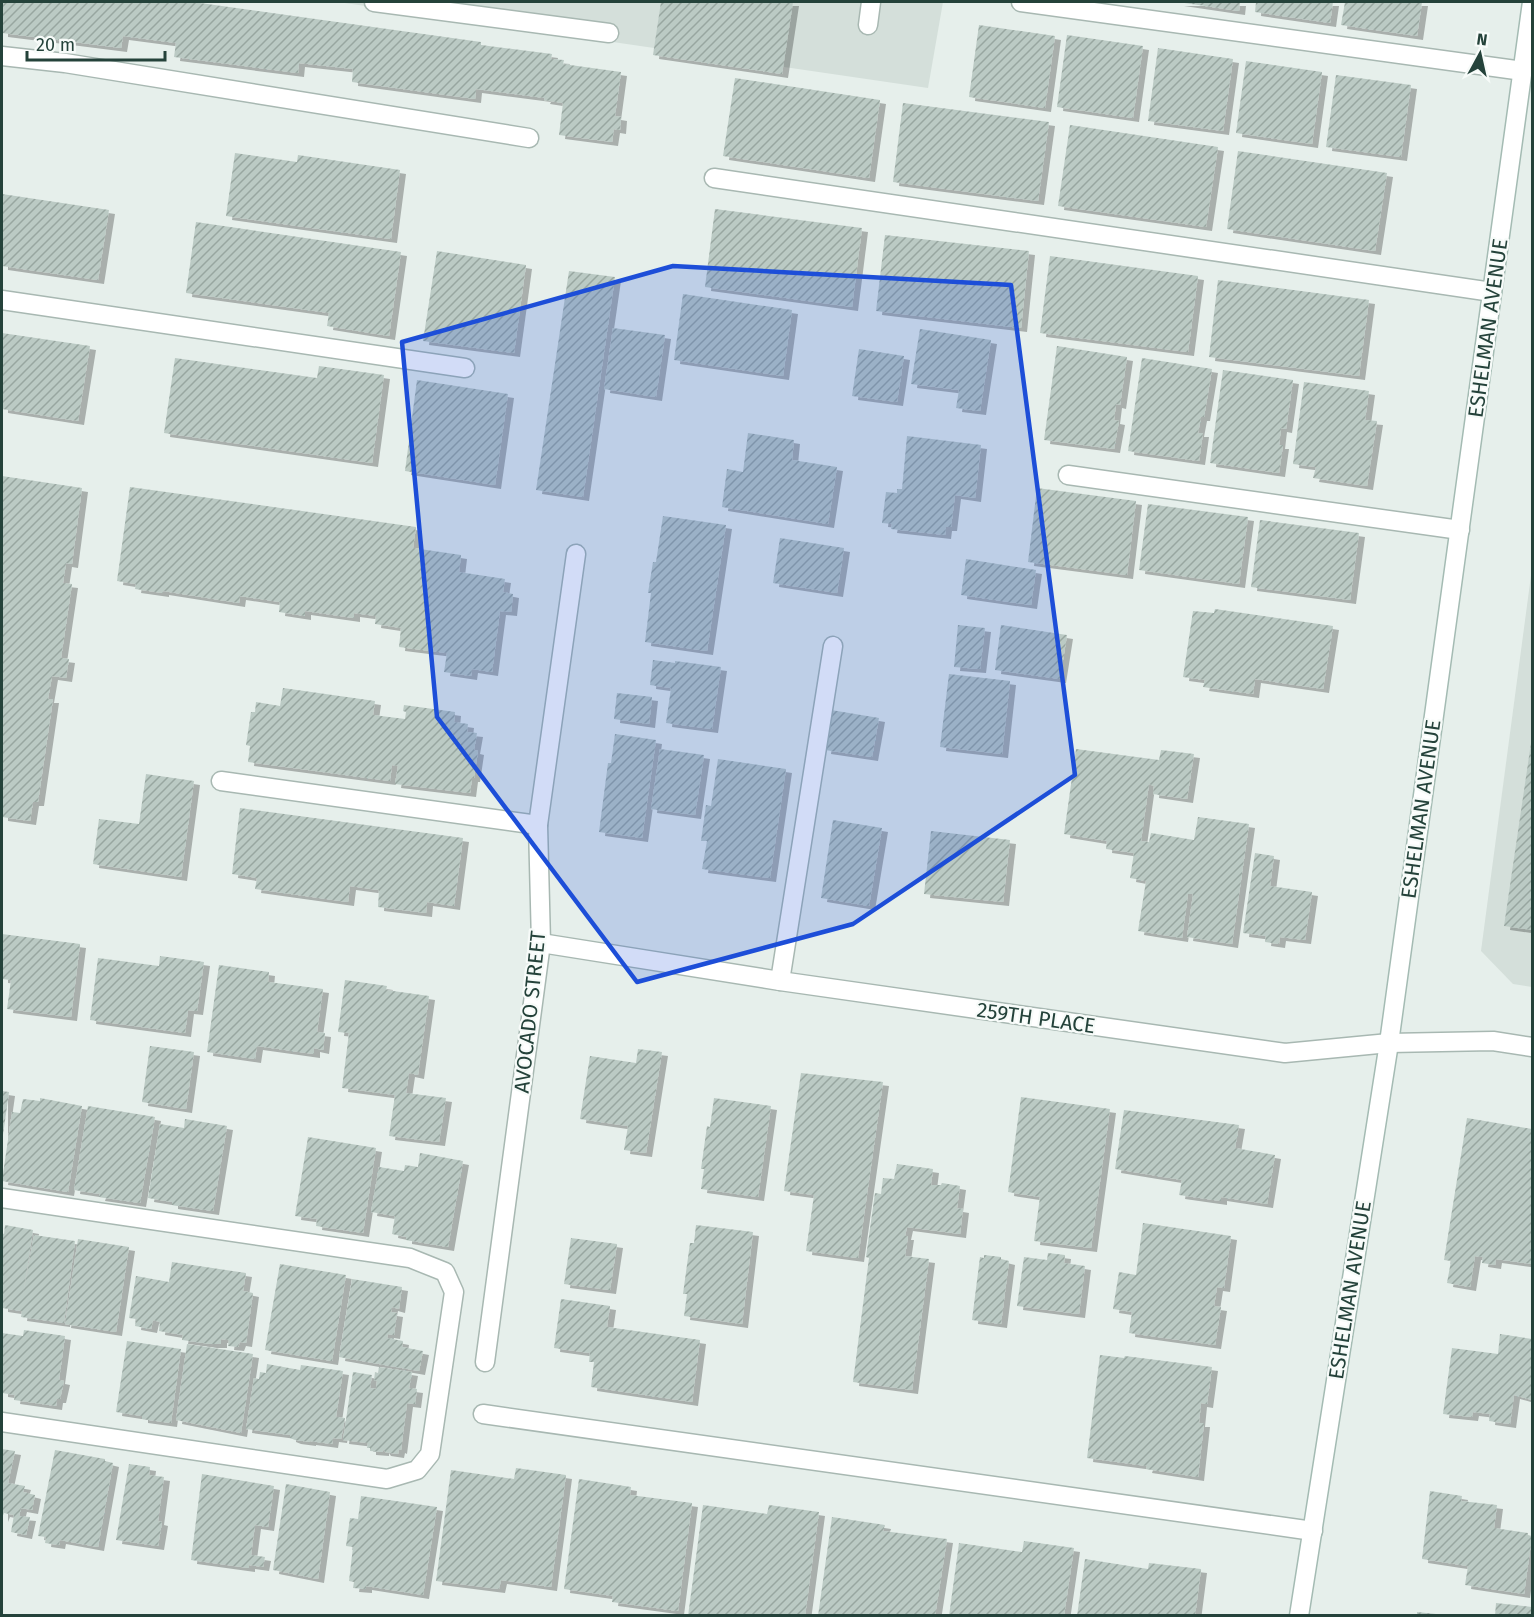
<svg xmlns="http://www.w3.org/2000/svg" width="1534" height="1617" font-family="'Fira Sans',sans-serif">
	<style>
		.built { fill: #d4dfda }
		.building { fill: url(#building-hatch); filter: url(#shadow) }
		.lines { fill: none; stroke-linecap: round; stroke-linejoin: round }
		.lane-casing { stroke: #a8b8b2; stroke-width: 21 }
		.street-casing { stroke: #a8b8b2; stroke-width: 21 }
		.secondary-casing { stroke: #a4bbb3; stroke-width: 21 }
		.lane { stroke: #fff; stroke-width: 18 }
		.street { stroke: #fff; stroke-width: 18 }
		.secondary { stroke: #fff; stroke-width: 18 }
		.marked { fill: #1d4ed8; fill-opacity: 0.2; stroke: #1d4ed8; stroke-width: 4.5; stroke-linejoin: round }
		.labels { text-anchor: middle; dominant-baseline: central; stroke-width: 4.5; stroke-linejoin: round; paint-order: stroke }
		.street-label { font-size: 21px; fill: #24423a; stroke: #f7fbf9 }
	</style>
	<defs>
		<pattern id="building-hatch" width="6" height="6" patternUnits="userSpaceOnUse" patternTransform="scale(1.5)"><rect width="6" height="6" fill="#bbcac4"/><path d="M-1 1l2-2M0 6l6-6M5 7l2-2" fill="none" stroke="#98a6a0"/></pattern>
		<filter id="shadow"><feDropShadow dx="6" dy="4" stdDeviation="0" flood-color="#0004"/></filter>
	</defs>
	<rect width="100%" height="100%" fill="#e6efeb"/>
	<!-- built -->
	<g class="built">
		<path d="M338,2h605l-15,86z"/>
		<path d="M1532,568v419l-19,-3 -32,-33z"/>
	</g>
	<!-- building -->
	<g class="building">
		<path d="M2,2h191l288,40v3l71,9 -1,5 13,1 -1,4 58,8 -6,44 6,1 -1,13 -6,-1 -2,13 -53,-7 4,-32 -19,-3 1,-2 -69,-9 -1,10 -123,-17 1,-13 -54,-6 -1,10 -124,-16 2,-14 -53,-7 -2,12 -119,-15z"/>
		<path d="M661,2h132l-11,72 -129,-19z"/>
		<path d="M1178,2h62l-1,9z"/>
		<path d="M1256,2h77l-3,21 -75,-11z"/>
		<path d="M1345,2h77l-5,34 -76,-11z"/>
		<path d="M979,25l76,11 -10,72 -76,-11z"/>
		<path d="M1067,35l76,11 -10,72 -76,-11z"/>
		<path d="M1158,48l75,11 -10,72 -75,-10z"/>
		<path d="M1246,61l76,11 -10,72 -76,-11z"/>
		<path d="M1336,75l75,10 -10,72 -75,-10z"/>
		<path d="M735,78l145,22 -11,78 -146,-22z"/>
		<path d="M903,103l146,19 -11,79 -145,-19z"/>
		<path d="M1070,125l148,22 -12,80 -148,-21z"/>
		<path d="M1238,151l149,22 -12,78 -148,-22z"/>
		<path d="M235,153l62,9 1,-7 102,15 -9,69 -165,-23z"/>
		<path d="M2,194l107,16 -11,70 -96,-14z"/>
		<path d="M715,209l147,19 -10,79 -147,-20z"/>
		<path d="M196,222l205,30 -12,84 -62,-10 2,-13 -143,-20z"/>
		<path d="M885,235l144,16 -8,77 -145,-17z"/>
		<path d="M437,251l89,14 -12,88 -91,-12z"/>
		<path d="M1050,256l148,20 -10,76 -148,-19z"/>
		<path d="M569,271l46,6 -32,220 -47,-7z"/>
		<path d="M1218,280l151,20 -10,76 -150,-19z"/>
		<path d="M683,294l109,16 -9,66 -109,-16z"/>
		<path d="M613,328l52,7 -9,62 -52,-8z"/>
		<path d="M920,329l71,11 -11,71 -24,-3 3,-18 -48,-6z"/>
		<path d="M2,333l88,13 -12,75 -76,-12z"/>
		<path d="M1057,346l70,11 -7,48 -4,-1 -2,16 5,1 -5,28 -70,-9z"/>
		<path d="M859,349l45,7 -7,46 -45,-6z"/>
		<path d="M175,358l142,20 2,-12 65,9 -12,88 -208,-30z"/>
		<path d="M1142,358l70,11 -8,48h-3l-3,16h5l-4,28 -71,-10z"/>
		<path d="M1223,370l70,10 -7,49 -5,-1 -2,17h4l-4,28 -69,-10z"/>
		<path d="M417,380l91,14 -13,91 -90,-14z"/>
		<path d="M1304,382l65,9 -4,29 12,1 -10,65 -54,-8 3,-11 -23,-3z"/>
		<path d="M748,433l46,7 -2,20 45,7 -9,57 -106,-17 5,-38 16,3z"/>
		<path d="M907,436l74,9 -6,53 -20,-3 -4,32h-5l-1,8 -54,-6 1,-5 -10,-1 4,-31 11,1v-4h5z"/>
		<path d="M2,476l80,12 -10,76 -6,-1 -3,20 9,1 -11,74 8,1 -3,19 -14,-2 -4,23h5l-15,103h-5l-3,19 -28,-4z"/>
		<path d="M130,487l286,40 -3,21 48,7 -2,17 46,7 -2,13 10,2 -2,18 -11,-1 -8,61 -20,-3 -1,7 -27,-4 3,-19 -48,-6 2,-19 -26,-4 1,-8 -22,-3v5l-49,-7v5l-26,-4 1,-10 -40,-6 -1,7 -76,-12v2l-28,-4 1,-5 -19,-3z"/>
		<path d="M1037,488l99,13 -9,74 -99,-13z"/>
		<path d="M1148,504l100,13 -9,67 -100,-14z"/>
		<path d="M663,516l63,9 -19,126 -62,-9 6,-49h-3l5,-31h3z"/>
		<path d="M1260,520l99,13 -9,67 -99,-13z"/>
		<path d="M780,538l64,10 -7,45 -64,-10z"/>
		<path d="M966,559l70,11 -5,35 -70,-10z"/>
		<path d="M1215,609l118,17 -10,63 -68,-10 -2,15 -50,-7 2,-7 -22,-3 10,-66 21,2z"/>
		<path d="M958,625l27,3 -5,41 -26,-2z"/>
		<path d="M1001,625l66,10 -7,44 -65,-9z"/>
		<path d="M653,660l22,3v-2l46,6 -9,62 -46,-6 5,-35 -21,-3z"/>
		<path d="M949,674l61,7 -8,73 -62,-7z"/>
		<path d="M283,688l92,13 -2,14 32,4 1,-7 -3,-1 1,-6 51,7 -1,10 14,2 -1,8 10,1 -3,17 4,1 -4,27h-2l-2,15 -75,-9 3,-18 -6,-1 -2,16 -142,-19 2,-16 -4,-1 5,-33h4l1,-10 24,4z"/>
		<path d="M617,693l35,4 -3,27 -35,-5z"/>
		<path d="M831,710l48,8 -7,39 -47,-7z"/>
		<path d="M615,734l41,6 -14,98 -43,-6 9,-69h3z"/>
		<path d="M1531,743h1v187l-28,-4z"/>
		<path d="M660,749l44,6 -9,60 -44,-6z"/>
		<path d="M1076,749l83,11 2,-10 33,4 -7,45 -34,-5 1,-8 -5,-2 -8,57 8,1 2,-9 43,7 4,-23 51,7 -17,120 -45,-7 6,-43h-5l-6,44 -44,-7 8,-50 -16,-3 4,-25 -28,-4 1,-8 -43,-7z"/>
		<path d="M718,759l68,10 -16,109 -68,-9 5,-28h-6l5,-36 5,1z"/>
		<path d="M146,774l48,7 -13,96 -88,-13 6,-45 40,5z"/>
		<path d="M240,808l223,30 -9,68 -27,-4 -1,11 -48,-6 1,-17 -29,-4 -2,16 -93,-13 2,-11 -25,-4z"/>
		<path d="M833,820l49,8 -13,78 -48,-8z"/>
		<path d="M931,831l79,9 -7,62 -79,-8z"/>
		<path d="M1255,853l19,3 -4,30 42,6 -7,48 -25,-3 -1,7 -14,-2 1,-6 -23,-3z"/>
		<path d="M2,934l78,10 -9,73 -64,-8 4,-29 -9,-1z"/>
		<path d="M160,956l44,6 -7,49 -9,-1 -3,23 -95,-13 8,-62 61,8z"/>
		<path d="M219,965l50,7 -1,10 55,7 -6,43 8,1 -2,17 -9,-2v6l-57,-8 -2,13 -48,-7z"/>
		<path d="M345,980l42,6 -1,4 43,6 -11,79 -9,-2 -3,20 40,5 -7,44 -50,-6 6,-41 -53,-7 7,-55 -11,-1z"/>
		<path d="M150,1046l44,6 -8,57 -44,-7z"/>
		<path d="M638,1049l24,3 -16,101 -22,-3 4,-24 -48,-7 10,-63 46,7z"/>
		<path d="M801,1073l82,9 -25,176 -52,-7 8,-56 -30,-4z"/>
		<path d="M2,1091l7,1 -6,43h-1z"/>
		<path d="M1021,1097l89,12 -19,139 -57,-7 6,-44 -32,-5z"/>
		<path d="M40,1098l42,8 -14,86 -66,-11 10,-69 8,1 3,-14 17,2z"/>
		<path d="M714,1098l57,8 -13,91 -57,-8 3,-20h-3l6,-43 3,1z"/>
		<path d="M88,1106l67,11 -15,86 -41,-6 1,-3 -26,-4z"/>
		<path d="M1124,1110l115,15 -4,23 40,7 -8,49 -46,-7v4l-42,-6 3,-15 -67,-11z"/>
		<path d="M1467,1118l65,11v135l-36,-5 -1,6 -13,-2 1,-6 -8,-1 -5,31 -23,-4 4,-22 -7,-1z"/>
		<path d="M185,1119l42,7 -14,85 -41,-6v-3l-24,-4 12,-74 24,4z"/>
		<path d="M308,1137l68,11 -13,85 -47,-7 1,-7 -22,-3z"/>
		<path d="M420,1153l43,8 -15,86 -42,-7v-3l-14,-3 3,-18 -24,-4 8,-45 25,4 1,-6 13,2z"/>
		<path d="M897,1164l36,5 -2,16h10l1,-2 18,3 -3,22 6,1 -3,25 -53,-7 -2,9h3l-3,20 24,3 -17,131 -59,-8 16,-124 -3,-1 9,-64 6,1 2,-16 11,1z"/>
		<path d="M1143,1223l88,13 -7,52 -7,-1 -3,19 7,1 -6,38 -86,-12 3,-21 -19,-3 6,-37 17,3z"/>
		<path d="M5,1225l28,5 -10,65 11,-60 41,6 -11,82 -43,-6 1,-6 -20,-3v-75l2,1z"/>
		<path d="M696,1225l57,7 -11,92 -58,-8 3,-22h-4l7,-51h4z"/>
		<path d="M571,1238l46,6 -7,46 -46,-6z"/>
		<path d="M78,1239l51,8 -13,85 -51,-8z"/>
		<path d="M1048,1253l17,2 -1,8 21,3 -6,48 -62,-8 7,-49 23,3z"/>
		<path d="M984,1255l17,2v2l8,2 -8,63 -29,-4 8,-63 4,1z"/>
		<path d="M172,1262l74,11 -3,18 10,2 -7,50 -6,-1 -2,5 -10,-1 1,-6 -8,-1v5h-10l-29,-4 1,-5 -24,-4 1,-9 -7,-2 -2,9 -16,-3 1,-7 -7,-1 7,-42 33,6z"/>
		<path d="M280,1264l66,11 -14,86 -67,-11z"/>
		<path d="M352,1279l50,8 -3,22 -7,-2 -1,5 6,1 -3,22 -6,-1 -1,4 16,3 -1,6 21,4 -4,20 -80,-14z"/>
		<path d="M561,1299l49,7 -3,21 93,13 -8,62 -101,-15 3,-25h-5l1,-9 -36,-5z"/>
		<path d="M24,1330l41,6 -6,44 5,1 -4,18h-3l-1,7 -42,-6 1,-5 -13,-2v-60l21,3z"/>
		<path d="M1500,1334l32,5v61l-18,-5 -4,29 -21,-3 1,-7 -17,-2 -1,5 -29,-3 9,-66 46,6z"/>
		<path d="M127,1341l54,8 -10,74 -29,-4v-3l-26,-4z"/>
		<path d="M187,1344l66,10 -12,79 -65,-13z"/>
		<path d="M1100,1355l24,3 1,-2 87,11 -5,37 -6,-1 -2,20h5l-6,54 -52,-8 1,-3 -60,-8z"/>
		<path d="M267,1364l33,6 1,-5 42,6 -7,46 9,1 -4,21 -8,-1 -1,6 -22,-3v1l-15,-2 -5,-2v-3l-44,-6 8,-51 5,1 1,-7 6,1z"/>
		<path d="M379,1367l33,5 -3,16 8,1 -2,15 -8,-1 -6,47 -2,-1 -1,5 -13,-2 -2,-3v3l-13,-1v-3h-3l1,-5 -25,-3 10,-68 19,3 -2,13 6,1 1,-8 -3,-1 1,-8 3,1z"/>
		<path d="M2,1449l13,2 -7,32 17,3 -2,6 12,3 -3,15 -11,-2 -2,8 11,1 -4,18 -15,-3 3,-17 -10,-2 -2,5z"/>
		<path d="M55,1450l50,9v2l8,2 -15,84 -38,-7 -1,5 -14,-2 1,-6 -8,-1z"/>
		<path d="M129,1464l21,3 -1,8 15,2 -6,44 4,1 -4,24 -42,-6z"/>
		<path d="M516,1468l50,7 -15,112 -50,-7 -2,9 -63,-8 15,-111 63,9z"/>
		<path d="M202,1474l72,12 -6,41 -13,-2 -4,30 14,2 -2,10 -14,-2v3l-58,-8z"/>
		<path d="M579,1479l52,8 -1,8 62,8 -14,108 -66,-9 1,-6 -49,-7z"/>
		<path d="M286,1484l44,8 -12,87 -45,-9z"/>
		<path d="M1430,1491l32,5 -1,5 36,4 -3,23 34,5v2l4,1 -8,58 -59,-9 3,-19 -46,-7z"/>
		<path d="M361,1496l76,11 -14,88 -57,-9v3l-13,-1 1,-6 -5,-1 4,-34 -7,-1 4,-28 8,1z"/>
		<path d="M703,1505l64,9 2,-9 50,7 -14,104h-117z"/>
		<path d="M832,1517l53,8 -2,6 64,8 -12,77h-117z"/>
		<path d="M1024,1541l50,7 -10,68h-115l10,-73 63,9z"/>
		<path d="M1085,1559l63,10 1,-6 52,6 -6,47h-118z"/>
		<path d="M1496,1603l36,4v9h-37z"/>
		<path d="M1417,1612l19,2v2h-19z"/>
	</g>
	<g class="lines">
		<!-- lane casing -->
		<g class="lane-casing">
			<g id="lane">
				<path d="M374,2l235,31"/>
				<path d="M1021,2l502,69"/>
				<path d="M868,25l3,-23"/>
				<path d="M2,56l63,7 464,75"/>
				<path d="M714,178l778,114"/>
				<path d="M2,300l463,68"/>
				<path d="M1068,475l392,55"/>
				<path d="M221,781l317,44"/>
				<path d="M780,981l53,-335"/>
				<path d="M2,1198l408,60 35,14 9,20 -24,162 -13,16 -30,9 -385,-57"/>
				<path d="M483,1414l830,117"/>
			</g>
		</g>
		<!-- street casing -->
		<g class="street-casing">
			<g id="street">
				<path d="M541,943l239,38 505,72 104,-10 104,-2 39,6"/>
				<path d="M485,1362l56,-419 -3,-118 38,-271"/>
			</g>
		</g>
		<!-- secondary casing -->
		<g class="secondary-casing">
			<path id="secondary" d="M1299,1616l90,-573 143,-1041"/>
		</g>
		<!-- lane -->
		<use href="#lane" class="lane"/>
		<!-- street -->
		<use href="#street" class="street"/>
		<!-- secondary -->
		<use href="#secondary" class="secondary"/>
	</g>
	<!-- marked area -->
	<path class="marked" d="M673,266l338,19 64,490 -222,149 -216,58 -200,-265 -35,-375z"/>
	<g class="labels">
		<!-- street labels -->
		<g class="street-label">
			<text transform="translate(1488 328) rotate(-82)">ESHELMAN AVENUE</text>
			<text transform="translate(1421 809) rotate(-82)">ESHELMAN AVENUE</text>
			<text transform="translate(530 1012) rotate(-84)">AVOCADO STREET</text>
			<text transform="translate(1036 1018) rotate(8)">259TH PLACE</text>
			<text transform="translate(1350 1290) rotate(-81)">ESHELMAN AVENUE</text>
		</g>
	</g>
	<!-- border -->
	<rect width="1534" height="1617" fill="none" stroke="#24423a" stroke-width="6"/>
	<!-- north arrow -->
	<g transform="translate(1480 54) rotate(8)" stroke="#f7fbf9" stroke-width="4.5" paint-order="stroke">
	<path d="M0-4.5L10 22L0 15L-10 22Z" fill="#24423a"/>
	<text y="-9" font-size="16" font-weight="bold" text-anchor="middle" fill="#24423a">N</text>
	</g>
	<!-- scale -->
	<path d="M27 51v9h138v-9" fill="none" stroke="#24423a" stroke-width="3"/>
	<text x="36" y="51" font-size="18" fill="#24423a" stroke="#f7fbf9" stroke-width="4.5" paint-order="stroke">20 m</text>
</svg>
